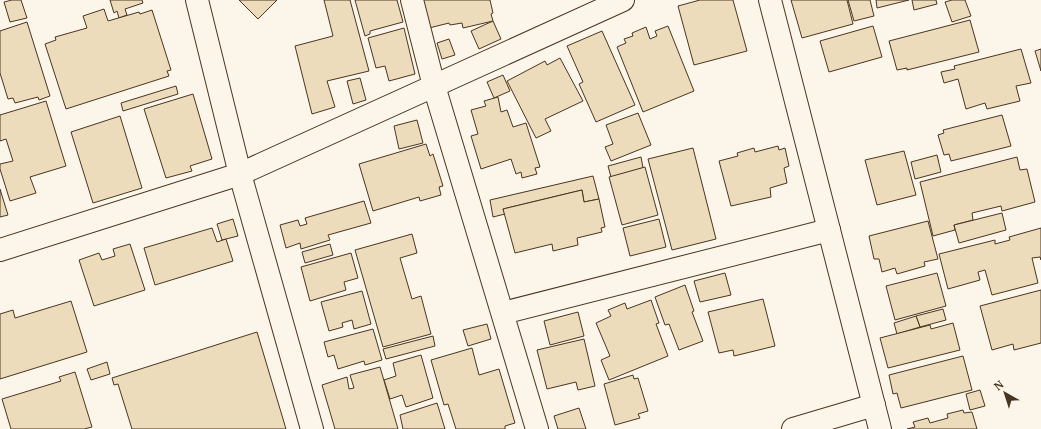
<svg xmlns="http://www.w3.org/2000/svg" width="1041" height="429" font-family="'PT Serif',serif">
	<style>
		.building { fill: #ecdcbc; stroke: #4a3520 }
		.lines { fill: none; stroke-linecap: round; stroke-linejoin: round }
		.minor-casing { stroke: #4a3520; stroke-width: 24 }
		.tertiary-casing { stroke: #4a3520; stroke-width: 24 }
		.minor { stroke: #fbf6e9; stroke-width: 22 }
		.tertiary { stroke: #fbf6e9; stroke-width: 22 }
	</style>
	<rect width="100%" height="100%" fill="#fbf6e9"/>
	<!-- building -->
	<g class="building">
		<path d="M12,0h9l6,18 -17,4 -6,-20z"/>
		<path d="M110,0h32l1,3 -18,6 2,6 -8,3 -2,-7 -3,2z"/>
		<path d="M239,0h38l-19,19z"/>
		<path d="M324,0h26l19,71 -42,10 8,26 -23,7 -17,-68 38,-10z"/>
		<path d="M355,0h42l6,22 -33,9v3l-5,2z"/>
		<path d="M422,0h68l3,13 -2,1 2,7 -30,7 -1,-5 -12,2 -1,-2 -20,5z"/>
		<path d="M700,0h33l14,51 -53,14 -16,-59z"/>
		<path d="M791,0h56l6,24 -51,14z"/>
		<path d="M848,0h22l4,16 -20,5z"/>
		<path d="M876,0h33l-32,8z"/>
		<path d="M912,0h24l1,4 -23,6z"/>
		<path d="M952,0h13l6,16 -19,6 -7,-20z"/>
		<path d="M104,9l4,12 31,-9 1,2 12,-4 19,60 -4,1 2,5 -103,33 -21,-65 11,-4 -1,-3 32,-9 -4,-12z"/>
		<path d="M970,20l9,32 -72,18v-2l-10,2 -8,-29z"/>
		<path d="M493,21l8,18 -22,10 -8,-18z"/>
		<path d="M27,22l23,74 -11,4 -1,-3 -23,6 -2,-5 -5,1 -8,-26v-42z"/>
		<path d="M668,26l26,65 -51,21 -26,-65 9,-4 -2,-4 9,-3 -1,-3 14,-6 4,12 7,-3 -2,-5z"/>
		<path d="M873,26l9,31 -53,15 -9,-31z"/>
		<path d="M404,28l11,46 -26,7 -4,-15 -9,2 -8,-30z"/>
		<path d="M602,31l33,74 -39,17 -17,-38 4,-2 -16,-36z"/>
		<path d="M449,39l6,16 -13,4 -5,-16z"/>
		<path d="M1021,49l10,34 -15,3 4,15 -33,8 -2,-6 -19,6 -8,-30 -14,4 -3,-11 14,-3 -1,-3z"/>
		<path d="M1041,49v22l-6,-20z"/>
		<path d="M560,58l23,43 -38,18 6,12 -15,7 -29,-57 38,-20 2,4z"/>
		<path d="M503,75l7,16 -16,7 -7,-16z"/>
		<path d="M360,78l6,22 -13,4 -6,-23z"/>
		<path d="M176,86l2,8 -55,17 -2,-8z"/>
		<path d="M193,94l19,65 -22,7 2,5 -26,7 -22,-69z"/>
		<path d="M498,97l3,15 6,-2 6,17 13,-4 14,44 -5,1 2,6 -15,4 -1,-6 -5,2 -5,-15 -30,10 -10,-33 7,-2 -7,-24 15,-4 -2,-5z"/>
		<path d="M46,101l20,65 -36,11 6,16 -26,8 -10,-32v-5l13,-3 -7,-22 -6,2v-26z"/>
		<path d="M638,113l13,32 -40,16 -6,-14 8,-3 -7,-19z"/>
		<path d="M1002,115l9,31 -60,15 -2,-7 -5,1 -6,-20 6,-2 -1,-3z"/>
		<path d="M120,116l22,72 -49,15 -22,-71z"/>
		<path d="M417,120l6,23 -24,6 -5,-23z"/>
		<path d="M426,144l4,12 3,-2 10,32 -4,1 2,8 -21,6 -1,-4 -46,14 -14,-47z"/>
		<path d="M778,146l1,4 6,-2 4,18 -5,2 3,15 -17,5 1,9 -40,9 -12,-45 19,-5 -1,-3 17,-5 1,4z"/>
		<path d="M693,148l23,91 -44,11 -24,-91z"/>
		<path d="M904,151l12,44 -39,10 -12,-45z"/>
		<path d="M937,155l4,17 -26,7 -4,-17z"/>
		<path d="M641,157l2,11 -32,9 -3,-11z"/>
		<path d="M1017,157l3,13 7,-1 8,33 -33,9 -1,-5 -29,7 1,7 -19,5 1,5 -22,6 -13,-54z"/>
		<path d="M645,167l13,48 -36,10 -13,-48z"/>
		<path d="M593,176l6,23 -15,3 -2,-12 -79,19 2,5 -12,3 -3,-17z"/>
		<path d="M0,189l8,26 -8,2z"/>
		<path d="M582,190l2,12 15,-3 6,28 -4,1 1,4 -25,6 1,7 -25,6 -1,-7 -37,9 -12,-44z"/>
		<path d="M364,201l7,22 -43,12 2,5 -29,9 -1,-6 -14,5 -6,-23 18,-5 2,6 7,-2 -2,-6z"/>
		<path d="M1002,213l4,17 -47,13 -5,-18z"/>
		<path d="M233,219l5,17 -16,4 -5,-16z"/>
		<path d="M659,219l7,28 -36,9 -7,-28z"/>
		<path d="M928,221l10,38 -14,3 1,4 -28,8 -2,-6 -13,4 -3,-13h-5l-5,-23z"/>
		<path d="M212,228l5,14 9,-3 7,22 -78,24 -11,-37z"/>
		<path d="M1041,228v32l-1,-3 -8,1 6,25 -46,12 -7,-25 -7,2 2,8 -32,9 -9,-35 56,-14v4l15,-4 -1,-3z"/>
		<path d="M412,234l5,19 -17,5 12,41 9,-3 10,38 -48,13 -28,-97z"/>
		<path d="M130,244l15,46 -51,16 -15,-46 20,-7 3,7 13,-4 -2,-7z"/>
		<path d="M330,244l3,11 -28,8 -3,-11z"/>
		<path d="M351,253l7,25 -14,4 2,8 -36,11 -9,-34z"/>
		<path d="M725,273l6,22 -31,7 -6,-21z"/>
		<path d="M937,273l9,33 -51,14 -9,-34z"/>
		<path d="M685,285l9,26 -2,1 11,29 -24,9 -10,-26 -4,1 -10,-28z"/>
		<path d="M1041,290v53l-27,7 -1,-6 -21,6 -12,-44z"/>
		<path d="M362,291l9,33 -17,5 -2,-9 -10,3 1,4 -14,4 -8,-29z"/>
		<path d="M763,299l12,47 -41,10 -1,-6 -14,3 -11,-41z"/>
		<path d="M651,300l8,23 -3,1 12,32 -59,24 -8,-20 9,-4 -14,-33 15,-7 -3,-6 17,-7 2,6z"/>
		<path d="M71,301l16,51 -87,27v-65l13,-4 2,8z"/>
		<path d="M943,309l3,11 -26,7 -4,-11z"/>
		<path d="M578,312l6,24 -34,9 -6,-24z"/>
		<path d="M916,316l4,11 -23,7 -3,-11z"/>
		<path d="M953,323l7,27 -72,18 -8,-30 50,-13 1,4z"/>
		<path d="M487,324l4,15 -23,7 -5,-16z"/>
		<path d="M373,329l9,31 -17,5 -1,-4 -26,8 -4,-14 -6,2 -4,-15z"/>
		<path d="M257,332l29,97h-154l-14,-45 -4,1 -2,-7z"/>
		<path d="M433,336l2,10 -49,13 -3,-10z"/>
		<path d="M584,339l11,47 -17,4 -2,-8 -29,7 -10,-39z"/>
		<path d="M472,348l7,27 20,-6 16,54 -10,3v3h-49l-8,-25 -4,1 -13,-45z"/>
		<path d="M421,355l12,43 -27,9 -4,-12 -12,4 -6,-19 12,-4 -3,-13z"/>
		<path d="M963,356l9,34 -71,18 -4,-15 -4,1 -4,-19z"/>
		<path d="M107,362l3,12 -19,6 -4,-11z"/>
		<path d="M380,367l18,62h-63l-13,-44 25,-8 2,12 5,-1 -4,-13z"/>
		<path d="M75,372l17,55 -8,2h-73l-9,-30 59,-18 -2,-4z"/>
		<path d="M633,375l1,4 4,-1 10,33 -10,3 2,4 -25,7 -11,-41z"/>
		<path d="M980,390l5,16 -15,4 -4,-16z"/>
		<path d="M437,403l8,26h-42l-3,-14z"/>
		<path d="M579,408l7,21h-28l-4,-13z"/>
		<path d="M963,410l1,3 8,-1 5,17h-70l8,-2 -2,-5 15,-4 2,5 18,-5 -1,-4z"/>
	</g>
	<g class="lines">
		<!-- minor casing -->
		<g class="minor-casing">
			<g id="minor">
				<path d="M412,0l22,86 103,343"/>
				<path d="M770,0l110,429"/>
				<path d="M0,250l240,-76 383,-174"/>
				<path d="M503,313l326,-83"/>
				<path d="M793,429l81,-24"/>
			</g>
		</g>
		<!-- tertiary casing -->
		<g class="tertiary-casing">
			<path id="tertiary" d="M197,0l43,174 72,255"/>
		</g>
		<!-- minor -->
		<use href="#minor" class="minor"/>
		<!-- tertiary -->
		<use href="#tertiary" class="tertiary"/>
	</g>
	<!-- north arrow -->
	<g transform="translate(1005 393) rotate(321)" stroke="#fbf6e9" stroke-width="3" paint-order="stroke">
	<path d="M0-3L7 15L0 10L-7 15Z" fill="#4a3520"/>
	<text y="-6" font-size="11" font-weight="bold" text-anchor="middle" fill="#4a3520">N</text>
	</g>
</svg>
